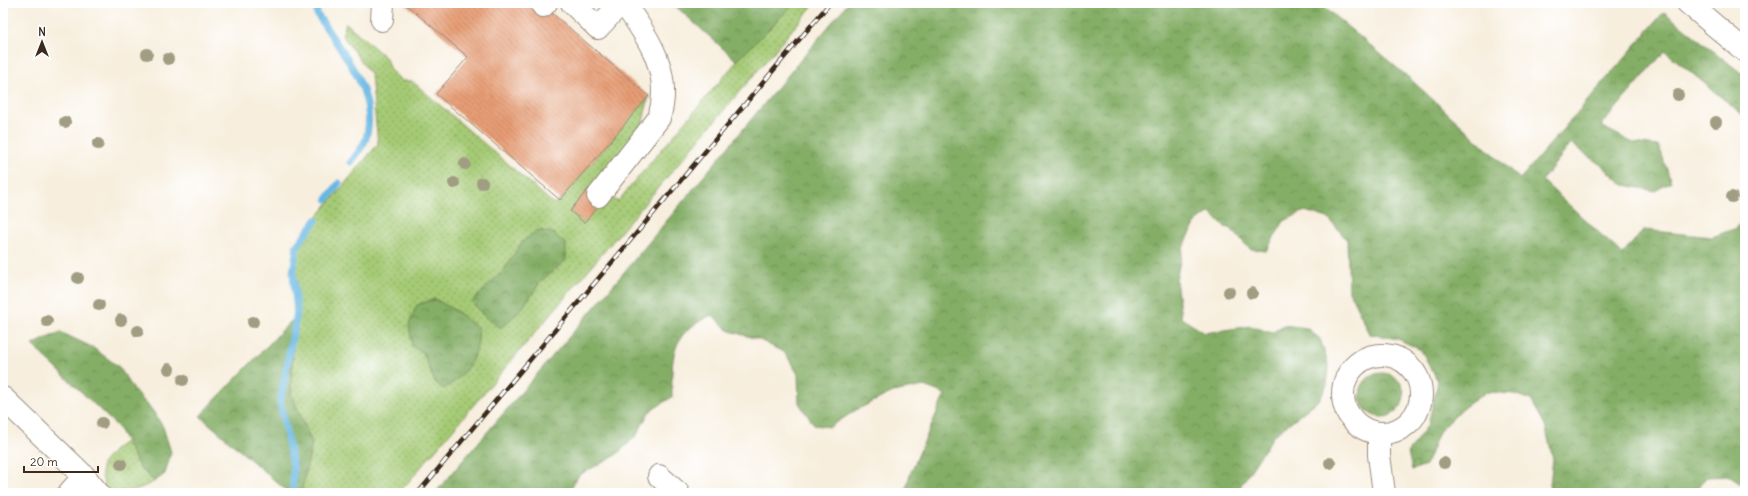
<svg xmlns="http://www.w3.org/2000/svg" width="1748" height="496" font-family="Delius,sans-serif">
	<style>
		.grass { fill: url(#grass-dots); stroke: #707a49; fill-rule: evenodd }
		.forest { fill: url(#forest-crowns); stroke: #606c42 }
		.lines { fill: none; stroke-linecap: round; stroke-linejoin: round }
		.stream { stroke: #68b7e3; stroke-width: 7 }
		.building { fill: url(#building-back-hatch) }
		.minor-casing { stroke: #998c7e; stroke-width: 24 }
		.minor { stroke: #fff; stroke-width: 22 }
		.rail-casing { stroke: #3b2a1e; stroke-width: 4.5 }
		.rail { stroke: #fff; stroke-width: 3; stroke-dasharray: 9; stroke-linecap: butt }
		.tree { fill: #a19d82 }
	</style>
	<defs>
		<pattern id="grass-dots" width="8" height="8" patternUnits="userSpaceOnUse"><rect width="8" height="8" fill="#a5ca74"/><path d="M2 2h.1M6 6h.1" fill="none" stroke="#88a45f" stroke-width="1.8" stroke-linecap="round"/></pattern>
		<pattern id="forest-crowns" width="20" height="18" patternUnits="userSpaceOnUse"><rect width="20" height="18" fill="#84ae66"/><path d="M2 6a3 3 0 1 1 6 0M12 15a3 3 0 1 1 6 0" fill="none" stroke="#6d8e53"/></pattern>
		<pattern id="building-back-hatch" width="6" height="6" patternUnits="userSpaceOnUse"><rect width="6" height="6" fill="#e79d75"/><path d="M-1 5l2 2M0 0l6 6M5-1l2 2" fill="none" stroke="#bc805f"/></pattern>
	</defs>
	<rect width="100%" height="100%" fill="#fff"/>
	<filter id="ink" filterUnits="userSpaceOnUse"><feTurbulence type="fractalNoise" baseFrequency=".025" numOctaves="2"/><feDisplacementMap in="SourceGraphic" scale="8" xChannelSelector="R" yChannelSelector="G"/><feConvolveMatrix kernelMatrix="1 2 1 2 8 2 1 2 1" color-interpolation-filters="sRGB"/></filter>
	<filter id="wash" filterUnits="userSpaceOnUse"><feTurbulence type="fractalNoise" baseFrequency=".012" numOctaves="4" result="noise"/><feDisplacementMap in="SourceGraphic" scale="16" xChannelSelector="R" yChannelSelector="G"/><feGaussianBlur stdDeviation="0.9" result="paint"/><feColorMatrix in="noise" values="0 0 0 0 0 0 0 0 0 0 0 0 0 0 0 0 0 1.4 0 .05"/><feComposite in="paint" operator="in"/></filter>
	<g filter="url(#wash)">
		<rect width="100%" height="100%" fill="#f7eedd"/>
		<!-- grass -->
		<g class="grass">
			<path d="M795,3h20l-416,490h-98l11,-50 -21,-49 3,-76v-74l84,-100 -7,-69 -29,-40 4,-12 40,35 4,12 12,11h10l142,123 6,-4 89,-104 -7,30 -49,65 -4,-3 -19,23 14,12 22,-26 12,4 119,-140zM522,242l44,18 -25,21 -21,30 -48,-9 32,-32zM435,299l26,15 -26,68 -12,-30 -11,-6 5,-41z"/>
			<path d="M126,441l14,27 15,13c-15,9 -34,15 -50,7l-3,-12v-12l12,-14z"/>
		</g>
		<!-- forest -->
		<g class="forest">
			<path d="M672,3h123l-58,58z"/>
			<path d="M848,3h471l88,73 113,103 144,-167 81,64v36l-2,3 -78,-64 -64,75 32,17 26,3 12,36 -16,9 -31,-6 -23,-20 -30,-21 -29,36 80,74 22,-24 68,7 22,-8 11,-10v268l-16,-11 -23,1 -11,16h-146l4,-34 -8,-34 -14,-25 -17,-6 -28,-2 -23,16 -24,24 -13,33 -14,5 -4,-18 20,-27 10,-44 -17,-31 -23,-11 -28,-5 -21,-43 -2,-51 -19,-22 -23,-7 -21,10 -18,30 -16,-2 -19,-20 -8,-3 -13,-14 -14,10 -13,26 -7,32 5,38 24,15 46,-7 21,7 11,-8 24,3 13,11 9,28 -2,18 -7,14 -46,36 -38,58h-331l5,-19 35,-80 -21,-8 -31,6 -37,18 -26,17 -16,-2 -15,-22 -1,-29 -13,-21 -25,-13 -30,-9 -19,-16c-7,4 -15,8 -21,13 -21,16 -18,46 -18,69l-23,15 -12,23 -22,21 -36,19 -11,18h-133l170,-198z"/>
			<path d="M538,230l15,3 13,11v16l-25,21 -21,30 -19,17 -16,-11 -13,-15 32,-32 18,-28z"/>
			<path d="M435,299l26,15 17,14c3,26 -13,49 -35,61l-8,-7 -12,-30 -11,-6 -3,-22 8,-19z"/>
			<path d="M294,318l-3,76 21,49 -11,50h-12l-89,-77z"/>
			<path d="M60,332l32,15 27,20 15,23 19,21 10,16 8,25 -6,22 -10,7 -15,-13 -22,-41 -86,-82z"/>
			<circle cx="1382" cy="395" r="22"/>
		</g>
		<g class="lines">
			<!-- stream -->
			<g class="stream">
				<path d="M317,3v11c23,36 62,78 49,124 -2,8 -10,17 -15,24"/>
				<path d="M327,199l12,-16"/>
				<path d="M293,493v-27l-13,-64 17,-90 -4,-39 4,-27 19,-26"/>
			</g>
		</g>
		<g id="blocks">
			<!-- building -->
			<g class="building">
				<path d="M404,3h136l109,93 -89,104 -124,-106 32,-37z"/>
				<path d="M589,188l15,12 -20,23 -14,-12z"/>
			</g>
		</g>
	</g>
	<g filter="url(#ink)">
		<use href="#blocks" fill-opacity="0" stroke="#998c7e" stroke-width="1"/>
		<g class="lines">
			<!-- minor casing -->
			<g class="minor-casing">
				<g id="minor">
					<path d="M572,3l26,25 23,-25"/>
					<path d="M1688,3l57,48"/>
					<path d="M543,6l3,-3"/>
					<path d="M382,20l1,-17"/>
					<path d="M598,196l61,-78c14,-44 -10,-81 -36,-115"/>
					<circle cx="1382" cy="394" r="39"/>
					<path d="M3,398l81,78 -15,17"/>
					<path d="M1379,433v22l5,38"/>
					<path d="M84,476l14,17"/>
					<path d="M659,476l19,17"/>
				</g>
			</g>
			<!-- minor -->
			<use href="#minor" class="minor"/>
			<!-- rail casing -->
			<g class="rail-casing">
				<path id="rail" d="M418,493l412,-490"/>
			</g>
			<!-- rail -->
			<use href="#rail" class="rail"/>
		</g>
		<!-- trees -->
		<g class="tree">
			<circle cx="147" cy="54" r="6"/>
			<circle cx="168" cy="59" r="6"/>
			<circle cx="1678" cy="95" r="6"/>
			<circle cx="65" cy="122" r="6"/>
			<circle cx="1716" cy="122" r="6"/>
			<circle cx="98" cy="144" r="6"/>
			<circle cx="465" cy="164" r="6"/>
			<circle cx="454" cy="183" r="6"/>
			<circle cx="482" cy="183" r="6"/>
			<circle cx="1732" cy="197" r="6"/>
			<circle cx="78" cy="278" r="6"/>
			<circle cx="1229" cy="292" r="6"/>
			<circle cx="1252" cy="293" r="6"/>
			<circle cx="99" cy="305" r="6"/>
			<circle cx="121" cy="320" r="6"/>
			<circle cx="47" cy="321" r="6"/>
			<circle cx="253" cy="322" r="6"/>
			<circle cx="138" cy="331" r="6"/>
			<circle cx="169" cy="369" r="6"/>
			<circle cx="183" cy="380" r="6"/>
			<circle cx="102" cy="423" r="6"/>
			<circle cx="1330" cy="463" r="6"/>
			<circle cx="1444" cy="463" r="6"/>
			<circle cx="121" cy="464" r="6"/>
		</g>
	</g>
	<!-- margin -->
	<rect width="1748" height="496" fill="none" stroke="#fff" stroke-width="16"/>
	<!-- north arrow -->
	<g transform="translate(42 42)" stroke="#ffffff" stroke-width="3" paint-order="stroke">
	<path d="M0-3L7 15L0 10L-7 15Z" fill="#3b2a1e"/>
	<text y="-6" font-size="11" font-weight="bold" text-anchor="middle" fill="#3b2a1e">N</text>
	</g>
	<!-- scale -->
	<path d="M24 466v6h74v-6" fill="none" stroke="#3b2a1e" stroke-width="2"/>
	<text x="30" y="466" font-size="12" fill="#3b2a1e" stroke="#ffffff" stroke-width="3" paint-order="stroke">20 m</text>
</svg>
